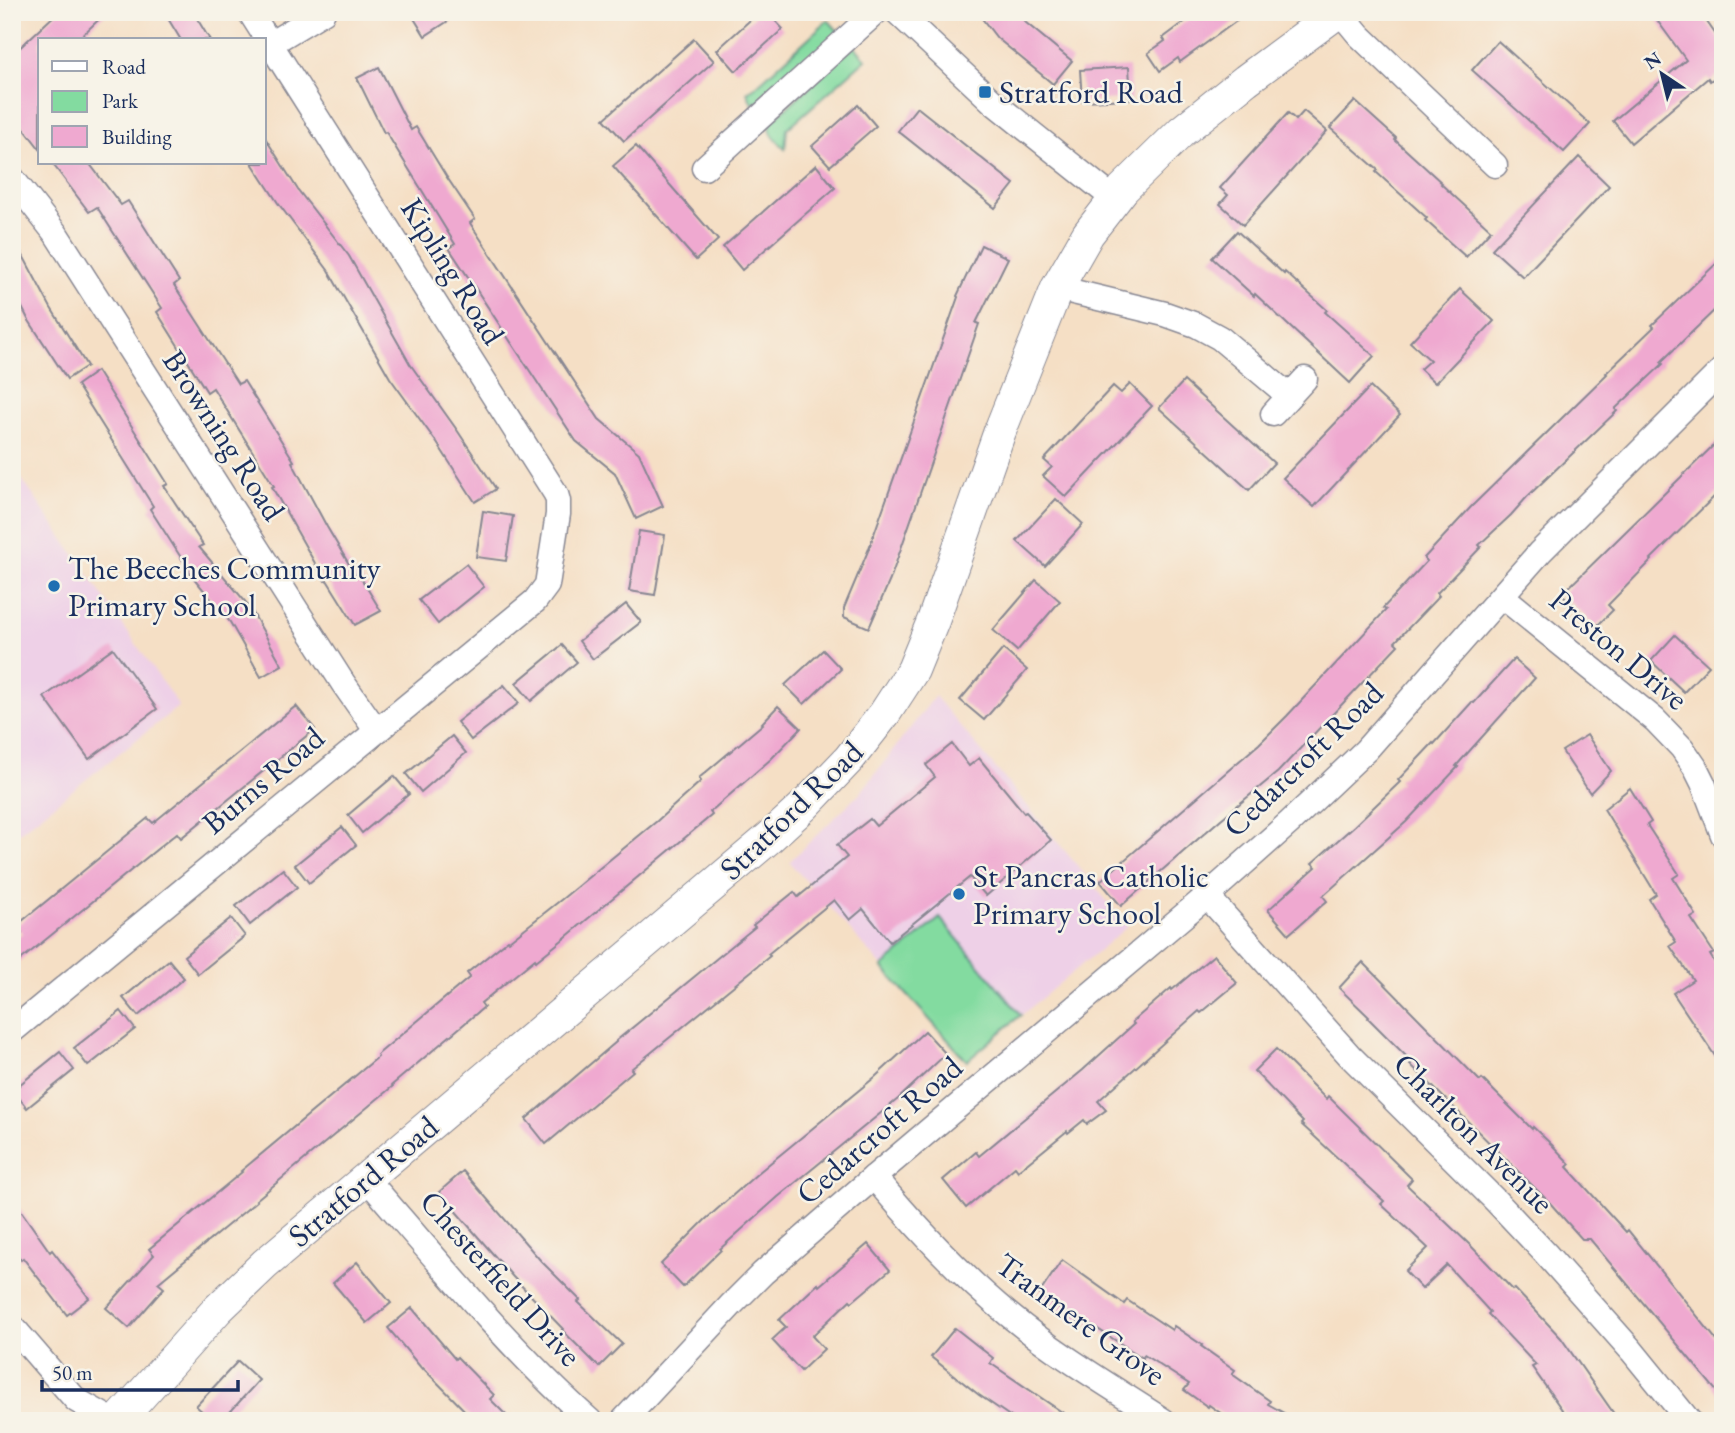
<svg xmlns="http://www.w3.org/2000/svg" width="1735" height="1433" font-family="'EB Garamond',serif">
	<style>
		.built { fill: #eed0e7 }
		.green { fill: #83dba0; stroke: #4f857f; stroke-width: 2 }
		.building { fill: #efa9d0 }
		.lines { fill: none; stroke-linecap: round; stroke-linejoin: round }
		.minor-casing { stroke: #888792; stroke-width: 27 }
		.tertiary-casing { stroke: #888792; stroke-width: 34 }
		.minor { stroke: #fff; stroke-width: 24 }
		.tertiary { stroke: #fff; stroke-width: 32 }
		.poi-dot { fill: #1f6fb2; stroke: #f7f3e8; stroke-width: 2.5 }
		.labels { text-anchor: middle; dominant-baseline: central; stroke-width: 5; stroke-linejoin: round; paint-order: stroke }
		.poi-label { font-size: 32px; fill: #1b2f5e; stroke: #f7f3e8; text-anchor: start }
		.street-label { font-size: 32px; fill: #1b2f5e; stroke: #f7f3e8 }
	</style>
	<rect width="100%" height="100%" fill="#f7f3e8"/>
	<filter id="ink" filterUnits="userSpaceOnUse"><feTurbulence type="fractalNoise" baseFrequency=".0143" numOctaves="2"/><feDisplacementMap in="SourceGraphic" scale="14" xChannelSelector="R" yChannelSelector="G"/><feConvolveMatrix kernelMatrix="1 2 1 2 8 2 1 2 1" color-interpolation-filters="sRGB"/></filter>
	<filter id="wash" filterUnits="userSpaceOnUse"><feTurbulence type="fractalNoise" baseFrequency=".00686" numOctaves="4" result="noise"/><feDisplacementMap in="SourceGraphic" scale="28" xChannelSelector="R" yChannelSelector="G"/><feGaussianBlur stdDeviation="1.57" result="paint"/><feColorMatrix in="noise" values="0 0 0 0 0 0 0 0 0 0 0 0 0 0 0 0 0 1.4 0 .05"/><feComposite in="paint" operator="in"/></filter>
	<g filter="url(#wash)">
		<rect width="100%" height="100%" fill="#f5dfc5"/>
		<!-- built -->
		<g class="built">
			<path d="M12,465l167,241 -167,132z"/>
			<path d="M935,696l193,230 -161,135 -178,-199 73,-71z"/>
		</g>
		<!-- green -->
		<g class="green">
			<path d="M828,20l12,13 -77,67 -11,4 -5,-12 7,-4z"/>
			<path d="M854,46l12,13 -79,70 -2,20c-8,-9 -19,-16 -13,-28z"/>
			<path d="M940,918l81,97 -54,46 -85,-94z"/>
		</g>
		<g id="blocks">
			<!-- building -->
			<g class="building">
				<path d="M58,12h49l-30,28h-37v109l-28,-36v-58z"/>
				<path d="M164,12h29l17,28h-29z"/>
				<path d="M410,12h52l-37,24z"/>
				<path d="M759,12h8l16,17 -47,42 -19,-21z"/>
				<path d="M977,12h40l8,10 47,39 -19,23 -56,-46z"/>
				<path d="M1198,12h51l-69,50 -2,-4 -18,13 -12,-18 17,-12 -2,-3z"/>
				<path d="M1651,12h49l23,33v27l-13,9 -2,-3 -77,65 -18,-22 73,-61z"/>
				<path d="M694,39l20,22 -90,80 -20,-22z"/>
				<path d="M1498,41l92,83 -26,28 -92,-82z"/>
				<path d="M379,67l32,63 5,-3 30,49 29,43 -5,4 129,196 40,34 24,53 -27,13 -21,-46 -39,-32 -127,-193 6,-4 -69,-112 -2,1 -27,-55z"/>
				<path d="M1129,67l2,32 -49,2 -2,-31z"/>
				<path d="M1355,101l41,37 -1,2 47,43 -1,1 50,46 -25,27 -41,-37 2,-2 -51,-46 2,-2 -48,-42z"/>
				<path d="M858,105l18,21 -46,40 -18,-20z"/>
				<path d="M917,107l97,77 -19,24 -97,-77z"/>
				<path d="M1304,111l23,20 -84,94 -23,-21 8,-9 -8,-7 68,-75 8,7z"/>
				<path d="M264,136l34,54 51,66 61,108 47,66 39,59 -21,13 -38,-59 -47,-65 -62,-108 -50,-67 -26,-40h12z"/>
				<path d="M636,146l82,94 -22,20 -83,-94z"/>
				<path d="M1579,157l30,29 -86,91 -31,-28z"/>
				<path d="M52,163h37l32,42 7,-4 51,80 -5,4 64,99 6,-3 50,80 -2,1 35,65 29,49 3,-1 22,36 -26,14 -28,-45 -2,1 -53,-94 2,-1 -61,-98 -6,4 -50,-80 5,-4 -65,-101 -8,5z"/>
				<path d="M816,165l19,23 -93,82 -19,-23z"/>
				<path d="M1237,231l47,43 1,-2 42,38 -2,2 49,44 -24,27 -95,-89 -1,2 -42,-38z"/>
				<path d="M12,235l39,73 36,58 -20,13 -39,-60 -16,-31z"/>
				<path d="M981,245l27,13 -32,65 3,1 -89,256 -21,48 -25,-11v-9l24,-57 90,-254 -1,-1z"/>
				<path d="M1723,257v45l-62,60 2,2 -48,45 2,2 -90,86 -16,18 -32,30 2,2 -44,46 2,3 -44,46 3,3 -120,127 -57,47 -100,87 -21,-25 159,-137 28,-28 99,-106 -3,-2 44,-47 -3,-3 47,-51 136,-133 -1,-1 48,-46 -2,-2z"/>
				<path d="M1460,289l34,32 -59,62 -15,-14 10,-9 -20,-18z"/>
				<path d="M97,371l71,113 -4,2 39,59 -4,2 50,59 33,59 -21,12 -31,-55 -42,-51 1,-1 -39,-61 3,-3 -76,-121z"/>
				<path d="M1184,381l90,82 -25,27 -90,-82z"/>
				<path d="M1130,384l22,22 -86,91 -23,-21 9,-9 -8,-7 69,-74 8,7z"/>
				<path d="M1370,387l30,28 -86,92 -31,-29z"/>
				<path d="M1723,436v52l-72,71 1,1 -44,45 5,5 -17,17 -34,-33z"/>
				<path d="M1056,499l27,25 -38,42 -28,-25z"/>
				<path d="M483,511l30,5 -7,45 -30,-4z"/>
				<path d="M639,531l26,4 -10,60 -26,-4z"/>
				<path d="M466,564l18,23 -46,37 -19,-24z"/>
				<path d="M1036,580l24,21 -43,50 -24,-21z"/>
				<path d="M626,604l15,18 -48,37 -14,-18z"/>
				<path d="M1675,635l34,31 -25,26 -33,-31z"/>
				<path d="M562,645l15,17 -46,39 -15,-18z"/>
				<path d="M113,648l44,61 -68,50 -45,-62z"/>
				<path d="M1003,649l24,21 -43,50 -24,-20z"/>
				<path d="M823,650l18,19 -37,35 -19,-19z"/>
				<path d="M1514,659l21,19 -79,88 2,1 -52,55 -83,74 4,5 -38,33 -21,-24 48,-43 -4,-4 42,-37 46,-44 -2,-2 35,-37 1,1 38,-42 2,1z"/>
				<path d="M504,685l15,18 -48,37 -14,-18z"/>
				<path d="M296,706l19,23 -134,109 -4,-5 -165,134v-26l10,-8 -6,-7 132,-108 5,5z"/>
				<path d="M778,706l23,22 -30,31 -61,53 2,3 -146,122 -30,24 -1,-2 -54,44 3,4 -92,78 1,1 -137,114 1,1 -99,82 6,5 -35,40 -23,-20 48,-53 -5,-6 93,-77 -1,-1 137,-114 -1,-2 93,-78 -3,-4 41,-33 1,1 53,-42 95,-78 44,-40 -2,-3 64,-54 -1,-1z"/>
				<path d="M1587,735l24,36 -21,22 -28,-42z"/>
				<path d="M452,736l14,17 -45,39 -15,-18z"/>
				<path d="M952,744l17,22 10,-8 45,55 2,-1 25,28 -65,56 -16,-19 -80,65 -27,-33 -13,11 -16,-20 -66,54 2,2 -139,113 2,2 -87,73 -20,-25 90,-77v-1l139,-114 -2,-2 41,-33 4,5 49,-40 -10,-12 33,-26 6,7 59,-49 -9,-12z"/>
				<path d="M394,776l15,18 -47,39 -14,-18z"/>
				<path d="M1630,788l21,34 -4,3 32,49 -6,4 23,37 -5,3 23,35 -4,2 13,21v92l-50,-75 20,-13 -23,-34 6,-4 -27,-43 7,-5 -52,-85z"/>
				<path d="M342,827l14,18 -47,38 -14,-18z"/>
				<path d="M283,869l14,18 -47,38 -14,-19z"/>
				<path d="M231,918l14,18 -47,38 -14,-18z"/>
				<path d="M1214,955l23,28 -36,30 -2,-2 -101,90 8,9 -19,14 -3,-4 -16,13 -1,-2 -49,40 -3,-4 -49,41 -23,-28 33,-28 3,4 104,-86 51,-46 -2,-2 39,-34 1,2z"/>
				<path d="M169,960l15,18 -46,38 -15,-18z"/>
				<path d="M1363,962l117,119 2,-2 50,50 1,-2 19,18 18,19 -3,3 59,65 2,-2 95,118v51l-133,-160h-8l-32,-36 -140,-139 2,-2 -44,-44 1,-1 -30,-29z"/>
				<path d="M121,1011l14,18 -47,37 -14,-18z"/>
				<path d="M925,1031l21,23 -48,45 -120,98 -58,52 1,1 -38,37 -22,-23 44,-44 53,-47 117,-96z"/>
				<path d="M1276,1049l50,50 2,-3 84,83 -5,6 64,61 42,44 2,-1 46,49 58,83h-49l-38,-54 4,-2 -48,-51 2,-2 -43,-47 -25,24 -17,-18 23,-23 -47,-44 3,-3 -83,-77 2,-2 -49,-51z"/>
				<path d="M60,1052l14,18 -47,38 -14,-18z"/>
				<path d="M463,1171l78,90 39,39 -2,2 44,42 -23,23 -37,-37 1,-1 -50,-52 -74,-85z"/>
				<path d="M12,1198l38,54 2,-2 37,48 -22,17 -44,-57 -2,2 -9,-13z"/>
				<path d="M868,1244l22,26 -38,32 -2,-2 -38,36 12,13 -23,22 -29,-31 14,-13 -7,-7 39,-36 1,2z"/>
				<path d="M1062,1260l62,44 3,-4 45,30 2,-4 28,19 -1,1 34,24 -3,4 38,27 -2,3 30,17h-66l-23,-16 -1,2 -24,-17 5,-6 -45,-29 -1,3 -61,-39 -2,4 -41,-29z"/>
				<path d="M357,1262l34,41 -24,20 -34,-40z"/>
				<path d="M412,1308l43,51 2,-2 37,38 -4,4 22,22h-37l-52,-53 -1,1 -34,-41z"/>
				<path d="M955,1328l38,30 -3,5 85,58h-58l-38,-26 -48,-38z"/>
				<path d="M238,1361l21,19 -37,41h-9l-17,-15z"/>
			</g>
		</g>
	</g>
	<g filter="url(#ink)">
		<use href="#blocks" fill-opacity="0" stroke="#888792" stroke-width="2"/>
		<g class="lines">
			<!-- minor casing -->
			<g class="minor-casing">
				<g id="minor">
					<path d="M897,12l97,91 120,96"/>
					<path d="M1340,12l19,23 136,130"/>
					<path d="M270,44l53,-32"/>
					<path d="M704,168l172,-156"/>
					<path d="M12,178l44,56 287,449 33,47"/>
					<path d="M1057,288l108,26 31,11 24,13 69,58"/>
					<path d="M1273,414l32,-35"/>
					<path d="M1502,596l153,124 27,28 13,19 8,16 20,52"/>
					<path d="M1207,896l143,160 146,145 50,53 86,97 57,70"/>
					<path d="M12,1031l523,-430 12,-16 11,-71v-13l-2,-7 -306,-482"/>
					<path d="M874,1177c41,49 85,97 135,138 48,40 103,72 155,106"/>
					<path d="M366,1178c72,83 142,169 224,243"/>
					<path d="M12,1326l64,74 37,21"/>
					<path d="M623,1421l109,-117 31,-31 111,-96 333,-281 82,-73 77,-73 174,-198 183,-183"/>
				</g>
			</g>
			<!-- tertiary casing -->
			<g class="tertiary-casing">
				<path id="tertiary" d="M118,1421l99,-111 48,-46 504,-426 35,-32 45,-47 36,-46 28,-43 20,-49 67,-190 57,-143 31,-54 35,-45 59,-58 64,-51 92,-68"/>
			</g>
			<!-- minor -->
			<use href="#minor" class="minor"/>
			<!-- tertiary -->
			<use href="#tertiary" class="tertiary"/>
		</g>
	</g>
	<!-- markers -->
	<g class="poi-dot">
		<rect x="978" y="85" width="14" height="14" rx="3.5"/>
		<circle cx="54" cy="586" r="7"/>
		<circle cx="959" cy="894" r="7"/>
	</g>
	<g class="labels">
		<!-- poi labels -->
		<g class="poi-label">
			<text x="999" y="92">Stratford Road</text>
			<text x="68" y="568">The Beeches Community<tspan x="68" dy="37">Primary School</tspan></text>
			<text x="973" y="876">St Pancras Catholic<tspan x="973" dy="37">Primary School</tspan></text>
		</g>
		<!-- street labels -->
		<g class="street-label">
			<text transform="translate(453 271) rotate(58)">Kipling Road</text>
			<text transform="translate(224 435) rotate(57)">Browning Road</text>
			<text transform="translate(1619 649) rotate(40)">Preston Drive</text>
			<text transform="translate(1303 759) rotate(-44)">Cedarcroft Road</text>
			<text transform="translate(263 780) rotate(-40)">Burns Road</text>
			<text transform="translate(791 810) rotate(-44)">Stratford Road</text>
			<text transform="translate(879 1130) rotate(-41)">Cedarcroft Road</text>
			<text transform="translate(1474 1133) rotate(45)">Charlton Avenue</text>
			<text transform="translate(363 1181) rotate(-40)">Stratford Road</text>
			<text transform="translate(501 1278) rotate(48)">Chesterfield Drive</text>
			<text transform="translate(1081 1319) rotate(36)">Tranmere Grove</text>
		</g>
	</g>
	<!-- margin -->
	<rect width="1735" height="1433" fill="none" stroke="#f7f3e8" stroke-width="42"/>
	<!-- legend -->
	<rect x="38" y="38" width="228" height="126" fill="#f7f3e8" stroke="#9fa5b1" stroke-width="2"/>
	<rect x="52" y="61" width="35" height="10" fill="#ffffff" stroke="#9fa5b1" stroke-width="2"/>
	<text x="102" y="74" font-size="21" fill="#1b2f5e">Road</text>
	<rect x="52" y="91" width="35" height="21" fill="#83dba0" stroke="#9fa5b1" stroke-width="2"/>
	<text x="102" y="108" font-size="21" fill="#1b2f5e">Park</text>
	<rect x="52" y="126" width="35" height="21" fill="#efa9d0" stroke="#9fa5b1" stroke-width="2"/>
	<text x="102" y="144" font-size="21" fill="#1b2f5e">Building</text>
	<!-- north arrow -->
	<g transform="translate(1662 74) rotate(325)" stroke="#f7f3e8" stroke-width="5" paint-order="stroke">
	<path d="M0-5L12 26L0 18L-12 26Z" fill="#1b2f5e"/>
	<text y="-10" font-size="19" font-weight="bold" text-anchor="middle" fill="#1b2f5e">N</text>
	</g>
	<!-- scale -->
	<path d="M42 1380v10h196v-10" fill="none" stroke="#1b2f5e" stroke-width="3.5"/>
	<text x="52" y="1380" font-size="21" fill="#1b2f5e" stroke="#f7f3e8" stroke-width="5" paint-order="stroke">50 m</text>
</svg>
